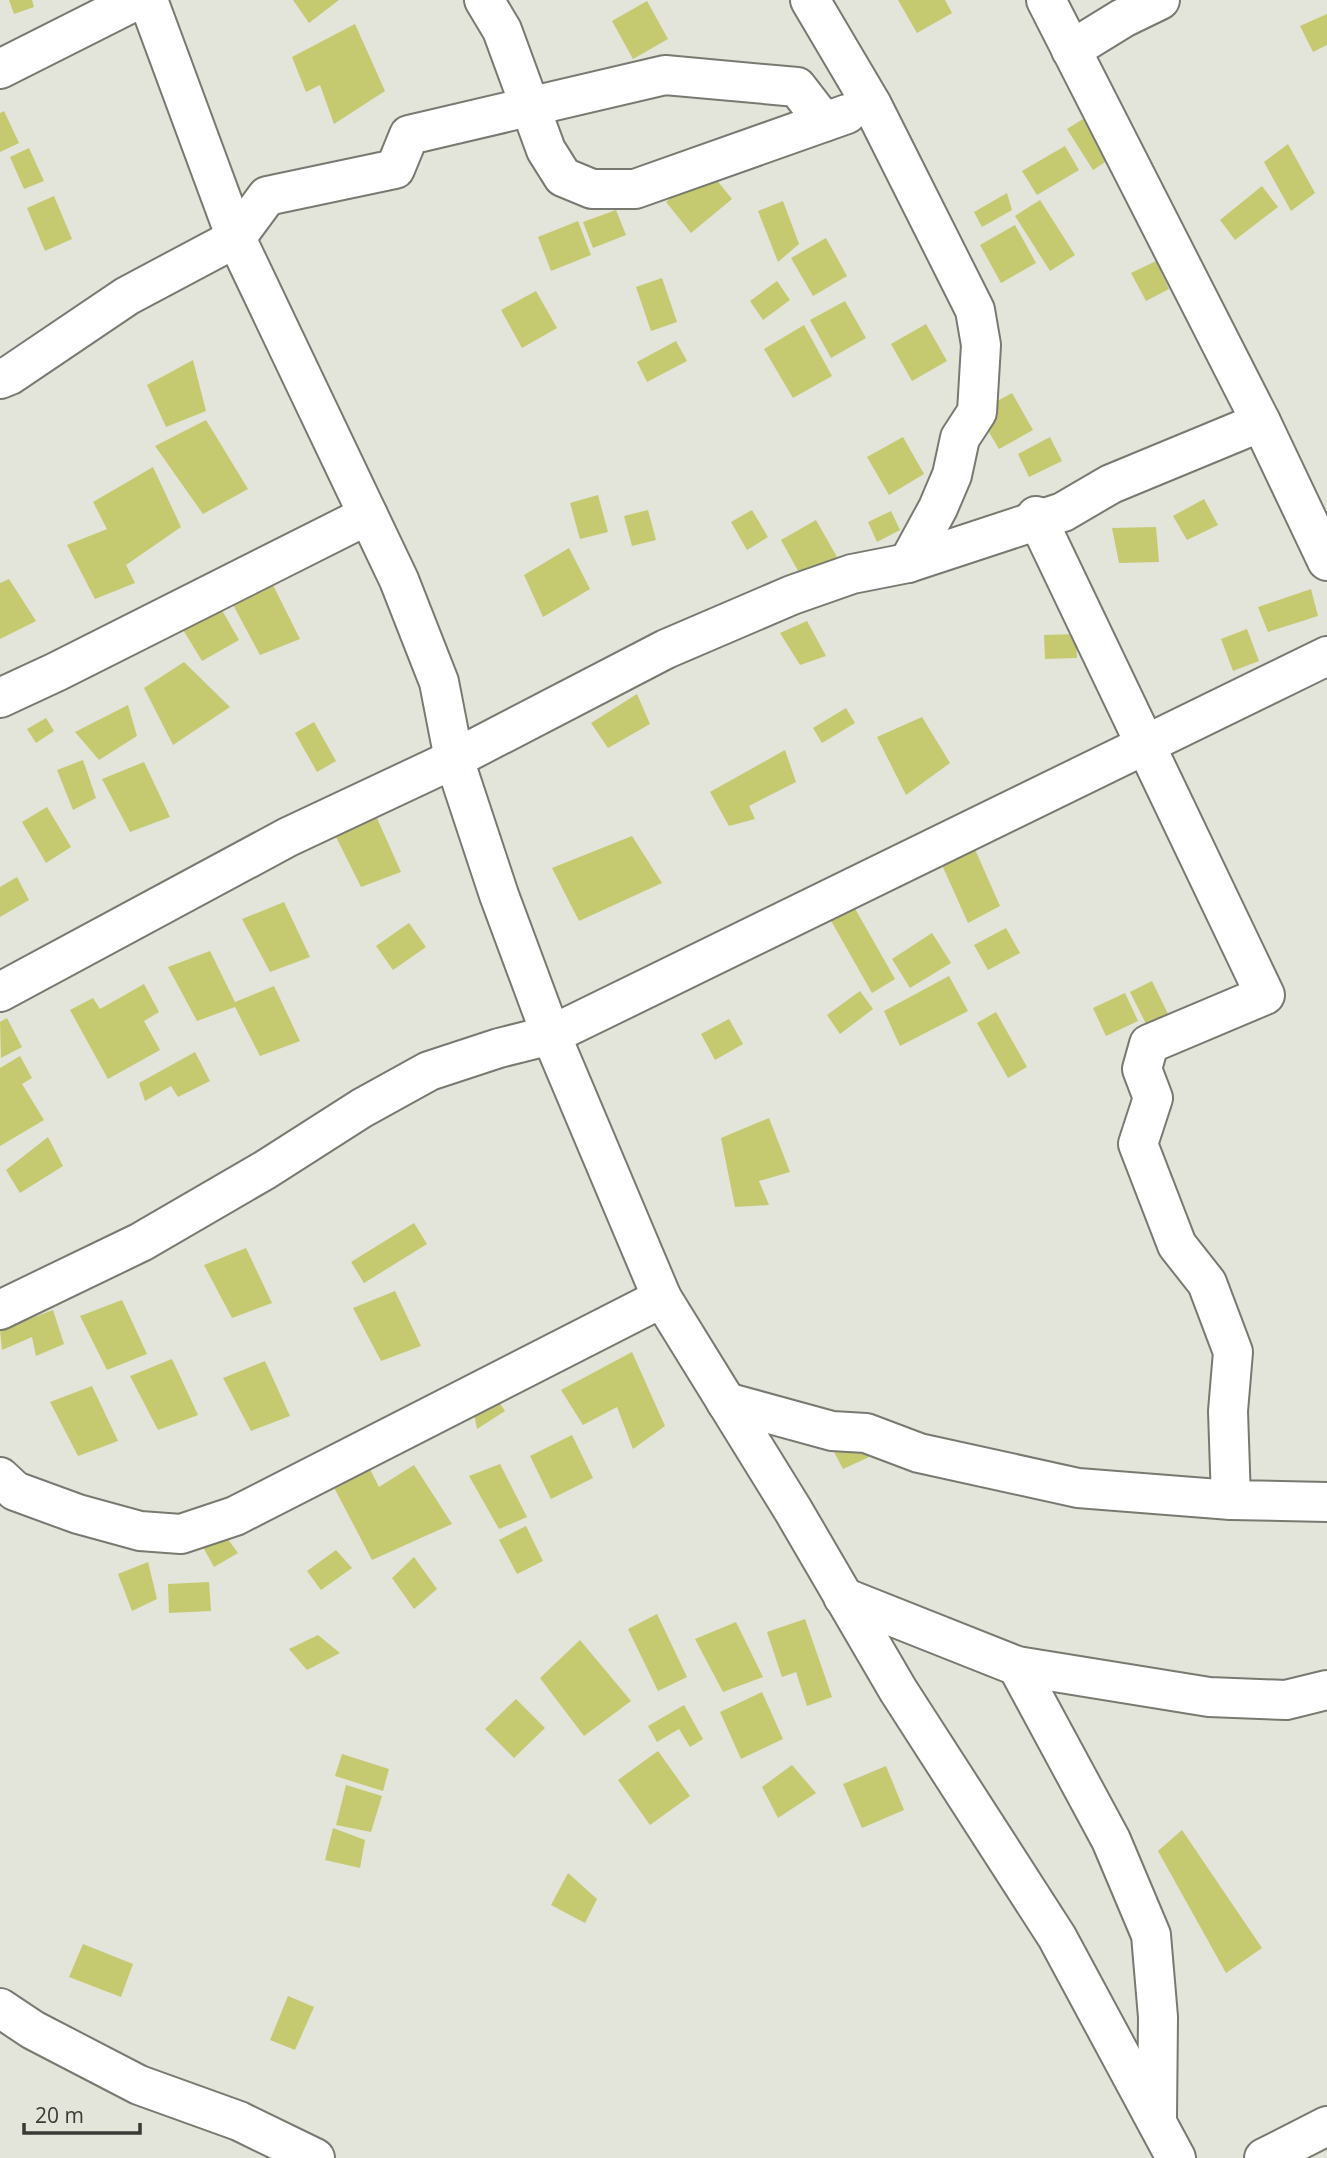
<svg xmlns="http://www.w3.org/2000/svg" width="1327" height="2158" font-family="'Open Sans',sans-serif">
	<style>
		.building { fill: #c5ca71 }
		.lines { fill: none; stroke-linecap: round; stroke-linejoin: round }
		.minor-casing { stroke: #787970; stroke-width: 42 }
		.major-casing { stroke: #787970; stroke-width: 42 }
		.minor { stroke: #fff; stroke-width: 38 }
		.major { stroke: #fff; stroke-width: 38 }
	</style>
	<rect width="100%" height="100%" fill="#e3e4da"/>
	<!-- building -->
	<g class="building">
		<path d="M9,0h23l2,7 -20,7z"/>
		<path d="M293,0h46l-30,23z"/>
		<path d="M898,0h47l7,13 -35,20z"/>
		<path d="M647,1l21,38 -35,20 -21,-38z"/>
		<path d="M1327,14v31l-14,7 -13,-26z"/>
		<path d="M355,24l30,67 -51,33 -14,-39 -14,7 -14,-35z"/>
		<path d="M4,111l15,32 -19,9v-39z"/>
		<path d="M1091,114l25,41 -23,15 -26,-41z"/>
		<path d="M1288,144l27,49 -24,18 -27,-49z"/>
		<path d="M1065,146l14,24 -42,25 -15,-24z"/>
		<path d="M29,148l15,33 -20,8 -14,-32z"/>
		<path d="M707,168l25,31 -41,34 -25,-31z"/>
		<path d="M1262,186l16,21 -43,33 -15,-20z"/>
		<path d="M1007,193l5,17 -30,17 -8,-15z"/>
		<path d="M54,196l18,43 -27,12 -18,-43z"/>
		<path d="M1040,200l35,55 -25,16 -35,-55z"/>
		<path d="M783,201l16,43 -21,18 -20,-51z"/>
		<path d="M616,210l10,25 -33,13 -10,-26z"/>
		<path d="M578,221l13,34 -40,16 -13,-34z"/>
		<path d="M1015,225l21,38 -35,20 -21,-38z"/>
		<path d="M826,238l21,38 -34,20 -22,-38z"/>
		<path d="M1156,261l13,28 -23,12 -15,-28z"/>
		<path d="M662,278l15,44 -26,9 -15,-44z"/>
		<path d="M777,281l13,19 -27,20 -13,-19z"/>
		<path d="M536,291l21,37 -35,20 -21,-38z"/>
		<path d="M845,301l21,37 -35,20 -21,-38z"/>
		<path d="M926,324l21,37 -35,20 -21,-37z"/>
		<path d="M804,325l28,51 -39,22 -29,-49z"/>
		<path d="M676,341l11,20 -40,21 -10,-20z"/>
		<path d="M193,360l13,51 -40,16 -19,-42z"/>
		<path d="M1012,393l21,37 -34,19 -22,-37z"/>
		<path d="M206,420l42,69 -45,25 -48,-68z"/>
		<path d="M903,437l21,37 -35,21 -22,-38z"/>
		<path d="M1050,437l12,24 -33,16 -11,-23z"/>
		<path d="M153,467l28,60 -55,38 9,18 -40,16 -28,-54 40,-16 -14,-27z"/>
		<path d="M598,495l10,37 -28,7 -10,-36z"/>
		<path d="M1204,499l14,26 -31,15 -14,-24z"/>
		<path d="M648,510l8,30 -24,6 -8,-30z"/>
		<path d="M752,510l16,27 -21,13 -16,-28z"/>
		<path d="M891,511l9,19 -23,12 -9,-20z"/>
		<path d="M816,520l21,37 -35,21 -21,-38z"/>
		<path d="M1156,527l3,35 -40,1 -7,-35z"/>
		<path d="M569,548l21,41 -47,28 -19,-42z"/>
		<path d="M9,579l27,42 -36,18v-56z"/>
		<path d="M273,585l27,54 -40,16 -29,-54z"/>
		<path d="M1311,589l7,27 -50,16 -10,-25z"/>
		<path d="M219,605l20,35 -37,21 -20,-33z"/>
		<path d="M807,621l19,35 -26,9 -20,-32z"/>
		<path d="M1247,629l12,32 -26,10 -12,-32z"/>
		<path d="M1076,634l1,24 -32,1 -1,-24z"/>
		<path d="M184,662l46,45 -57,38 -29,-57z"/>
		<path d="M637,694l13,30 -42,24 -17,-25z"/>
		<path d="M128,705l9,31 -38,24 -24,-28z"/>
		<path d="M846,708l9,15 -33,20 -9,-15z"/>
		<path d="M922,717l28,46 -44,32 -29,-58z"/>
		<path d="M46,718l8,13 -18,12 -9,-14z"/>
		<path d="M314,722l22,39 -19,11 -22,-39z"/>
		<path d="M785,750l11,32 -47,24 6,13 -26,7 -19,-34z"/>
		<path d="M83,760l13,38 -23,12 -16,-40z"/>
		<path d="M144,762l26,55 -40,15 -28,-53z"/>
		<path d="M47,807l24,40 -25,16 -24,-41z"/>
		<path d="M376,816l25,56 -40,15 -27,-54z"/>
		<path d="M632,836l30,47 -83,38 -27,-53z"/>
		<path d="M970,838l30,68 -32,17 -30,-67z"/>
		<path d="M17,877l12,23 -29,17v-30z"/>
		<path d="M284,902l26,55 -40,15 -28,-53z"/>
		<path d="M853,905l42,74 -23,14 -42,-74z"/>
		<path d="M409,923l17,24 -33,23 -17,-24z"/>
		<path d="M1006,928l14,25 -32,17 -14,-25z"/>
		<path d="M932,933l19,30 -41,25 -18,-29z"/>
		<path d="M210,951l25,51 39,-16 26,55 -40,15 -25,-49 -38,14 -29,-54z"/>
		<path d="M949,976l19,35 -68,35 -16,-35z"/>
		<path d="M1152,981l17,35 -22,10 -17,-34z"/>
		<path d="M144,984l15,28 -15,9 16,29 -52,29 -38,-69 23,-12 7,11z"/>
		<path d="M860,991l13,18 -33,25 -13,-19z"/>
		<path d="M1125,993l13,28 -32,15 -13,-28z"/>
		<path d="M996,1012l31,55 -19,11 -31,-55z"/>
		<path d="M7,1018l15,29 -21,11 -1,-36z"/>
		<path d="M729,1019l14,25 -28,16 -14,-26z"/>
		<path d="M195,1052l15,29 -32,16 -7,-11 -26,15 -6,-18z"/>
		<path d="M20,1056l12,22 -10,6 22,36 -44,26v-78z"/>
		<path d="M769,1118l21,54 -31,9 10,24 -34,2 -14,-69z"/>
		<path d="M48,1137l15,29 -43,27 -14,-23z"/>
		<path d="M414,1223l13,21 -63,39 -13,-21z"/>
		<path d="M246,1248l26,55 -40,15 -28,-53z"/>
		<path d="M395,1291l26,55 -40,15 -28,-53z"/>
		<path d="M122,1300l25,54 -40,16 -27,-54z"/>
		<path d="M53,1310l11,34 -28,12 -4,-19 -30,13 -2,-20z"/>
		<path d="M632,1352l33,74 -32,23 -16,-42 -34,18 -22,-35z"/>
		<path d="M172,1359l26,56 -40,15 -28,-54z"/>
		<path d="M265,1361l25,55 -39,15 -28,-53z"/>
		<path d="M92,1386l26,55 -40,15 -28,-54z"/>
		<path d="M494,1394l11,17 -28,18 -4,-21z"/>
		<path d="M859,1434l10,23 -26,12 -11,-21z"/>
		<path d="M353,1435l26,52 35,-22 38,59 -80,36 -55,-105z"/>
		<path d="M572,1435l21,43 -42,21 -21,-43z"/>
		<path d="M500,1464l27,53 -28,12 -30,-53z"/>
		<path d="M216,1523l22,30 -24,14 -15,-27z"/>
		<path d="M526,1526l17,35 -26,13 -18,-34z"/>
		<path d="M336,1550l16,18 -31,22 -14,-19z"/>
		<path d="M414,1557l23,32 -23,20 -22,-31z"/>
		<path d="M148,1562l9,37 -25,12 -14,-37z"/>
		<path d="M209,1582l2,29 -42,2 -1,-29z"/>
		<path d="M657,1614l30,63 -29,14 -30,-62z"/>
		<path d="M805,1619l27,78 -25,9 -11,-34 -14,5 -15,-45z"/>
		<path d="M736,1622l27,55 -40,15 -28,-53z"/>
		<path d="M318,1635l22,18 -33,17 -18,-21z"/>
		<path d="M580,1640l51,61 -47,35 -44,-58z"/>
		<path d="M762,1692l21,47 -42,20 -21,-47z"/>
		<path d="M516,1699l29,29 -31,30 -29,-29z"/>
		<path d="M684,1705l19,34 -13,8 -11,-18 -22,13 -9,-16z"/>
		<path d="M658,1751l32,45 -40,29 -32,-45z"/>
		<path d="M342,1754l47,15 -6,22 -48,-15z"/>
		<path d="M792,1765l24,28 -38,25 -16,-31z"/>
		<path d="M886,1766l18,44 -42,18 -19,-44z"/>
		<path d="M346,1785l36,11 -11,36 -35,-7z"/>
		<path d="M333,1828l32,12 -5,28 -35,-8z"/>
		<path d="M1182,1830l80,118 -36,25 -68,-122z"/>
		<path d="M568,1873l29,26 -12,24 -34,-18z"/>
		<path d="M83,1944l50,20 -12,33 -52,-20z"/>
		<path d="M288,1996l26,11 -19,43 -25,-10z"/>
	</g>
	<g class="lines">
		<!-- minor casing -->
		<g class="minor-casing">
			<g id="minor">
				<path d="M148,0l88,238 163,342 40,102 15,77 45,136 52,140 111,263 131,212 105,180 159,247 119,221"/>
				<path d="M484,0l18,30 44,120 17,27 29,12h43l212,-75"/>
				<path d="M810,0l62,105 103,205 6,35 -4,67 -17,26 -8,37 -14,33 -30,55"/>
				<path d="M1046,0l215,422 66,139"/>
				<path d="M1071,50l52,-32 37,-18"/>
				<path d="M0,69l137,-69"/>
				<path d="M0,379l10,-4 117,-79 109,-58 31,-42 128,-27 14,-34 256,-60 132,12 27,35"/>
				<path d="M1036,516l229,479 -116,49 -7,25 11,29 -15,46 39,101 30,38 26,69 -5,59 3,89 96,2"/>
				<path d="M0,698l56,-26 312,-157"/>
				<path d="M0,992l288,-155 166,-78 212,-110 126,-54 60,-21 56,-11 155,-51 48,-28 150,-62"/>
				<path d="M0,1310l141,-68 124,-72 97,-62 67,-37 70,-23 52,-13 776,-379"/>
				<path d="M726,1402l106,29 34,2 53,20 159,35 153,12"/>
				<path d="M0,1477l15,14 63,23 62,17 41,3 54,-18 427,-218"/>
				<path d="M843,1597l174,69 192,31 77,3 41,-10"/>
				<path d="M1017,1666l94,174 40,95 7,82 -1,100"/>
				<path d="M0,2008l33,22 106,55 100,36 76,37"/>
			</g>
		</g>
		<!-- major casing -->
		<g class="major-casing">
			<path id="major" d="M1264,2158l63,-32"/>
		</g>
		<!-- minor -->
		<use href="#minor" class="minor"/>
		<!-- major -->
		<use href="#major" class="major"/>
	</g>
	<!-- scale -->
	<path d="M24 2123v10h116v-10" fill="none" stroke="#393a36" stroke-width="3.5"/>
	<text x="35" y="2123" font-size="21" fill="#393a36" stroke="#e3e4da" stroke-width="5" paint-order="stroke">20 m</text>
</svg>
